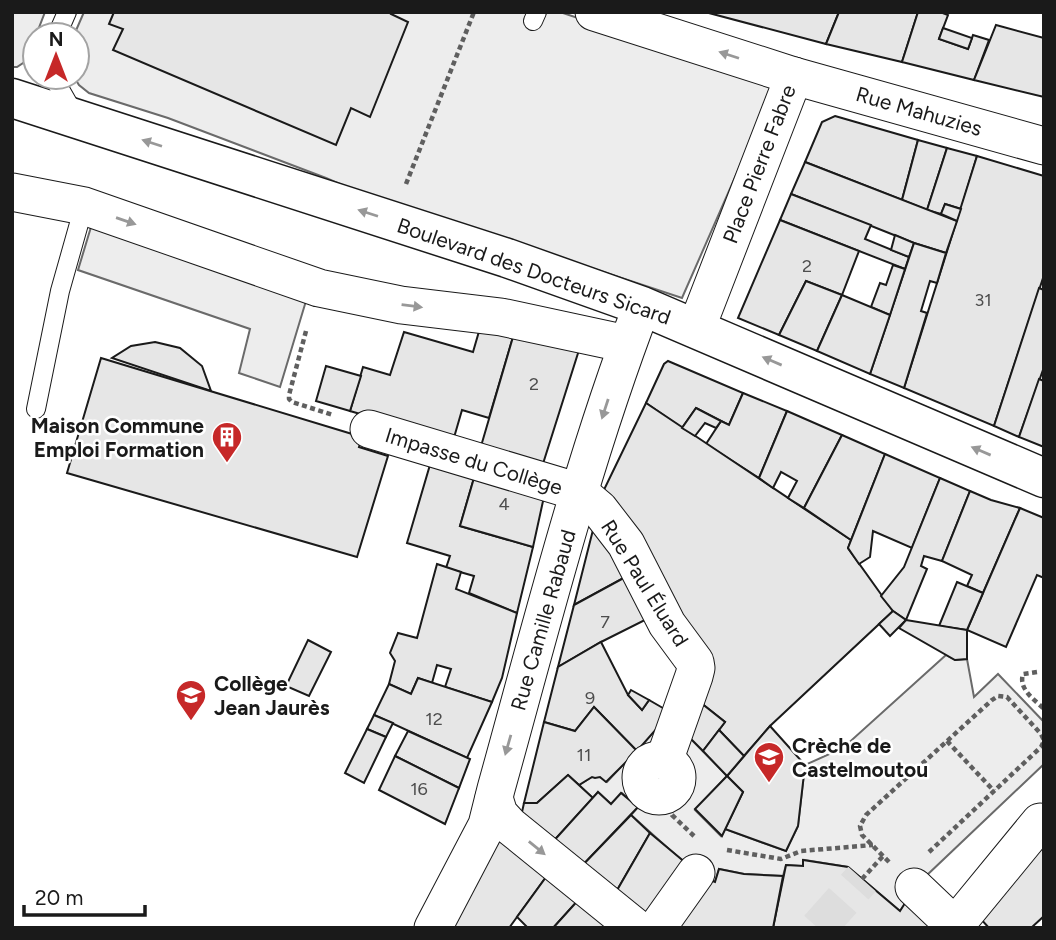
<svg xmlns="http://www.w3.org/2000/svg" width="1056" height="940" font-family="Figtree,sans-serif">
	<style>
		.built { fill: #ededed; stroke: #6a6a6a; stroke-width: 2 }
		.building { fill: #e6e6e6; stroke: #1a1a1a; stroke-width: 2 }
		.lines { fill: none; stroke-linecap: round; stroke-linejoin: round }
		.street-tunnel { stroke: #ddd; stroke-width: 37; stroke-dasharray: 37 18; stroke-linecap: butt }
		.lane-casing { stroke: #1a1a1a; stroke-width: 20 }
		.street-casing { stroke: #1a1a1a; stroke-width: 39 }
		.primary-casing { stroke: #1a1a1a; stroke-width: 41 }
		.path { stroke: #5f5f5f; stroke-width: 4.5; stroke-dasharray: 5 3.5; stroke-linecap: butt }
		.lane { stroke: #fff; stroke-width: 18 }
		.street { stroke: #fff; stroke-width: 37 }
		.primary { stroke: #fff; stroke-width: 38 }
		.oneway { fill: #989898 }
		.labels { text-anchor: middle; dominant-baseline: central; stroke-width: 5; stroke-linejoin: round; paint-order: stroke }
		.number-label { font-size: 18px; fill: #4d4d4d }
		.street-label { font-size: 21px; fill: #1a1a1a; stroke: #fff }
		.poi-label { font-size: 21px; font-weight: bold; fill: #1a1a1a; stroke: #fff; text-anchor: start }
	</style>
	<rect width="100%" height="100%" fill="#fff"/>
	<!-- built -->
	<g class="built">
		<path d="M12,12h33l-19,49 -9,6h-5z"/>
		<path d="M84,12h476l216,72 -94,214 -178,-59 -127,-39 -51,-22 -158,-60 -79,-25 -10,-8 -5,-8h3v-42h-3z"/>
		<path d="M91,227l215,74 -26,86 -41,-14 11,-44 -172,-59z"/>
		<path d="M946,655l9,5 12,-1 7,38 24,-23 46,48v42l-119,113 -25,34 -52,-44 -44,-7 -1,6 -17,-1 -3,11 -39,-2 -25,-5 -4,13 -16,-6 -68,-61 7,-8 -16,-14 -11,11 -13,-12 -5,6 -14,-13 13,-8h8l7,5 52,-56 29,10 39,40 -32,34 26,26 4,-7 61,22 12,-25 7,-61 38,-17z"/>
	</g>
	<!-- building -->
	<g class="building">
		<path d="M114,12h278l-1,2 17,8 -38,95 -19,-9 -15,37 -223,-95 10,-21 -14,-5z"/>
		<path d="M705,12h134l-13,32z"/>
		<path d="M839,12h79l-16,50 -76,-18z"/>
		<path d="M918,12h22l8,3 -9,24 29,10 5,-14 16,5 -15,40 -72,-18z"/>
		<path d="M996,25l48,13v59l-70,-17z"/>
		<path d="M943,28l29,10 -4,11 -29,-10z"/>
		<path d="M835,116l83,24 -16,60 -97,-38 17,-40z"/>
		<path d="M918,140l29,8 -20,62 -25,-10z"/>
		<path d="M947,148l30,8 -16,53 -16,-5 -4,10 -14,-4z"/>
		<path d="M977,156l67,20v99l-50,151 -90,-38z"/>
		<path d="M805,162l152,59 -11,32 -32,-10 -123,-49z"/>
		<path d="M791,194l80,31 -6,14 44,18 -4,12 -125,-49z"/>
		<path d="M945,204l16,5 -4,12 -16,-7z"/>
		<path d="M780,220l79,31 -17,44 -36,-14 -27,54 -41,-17z"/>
		<path d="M895,235l19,8 -5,14 -18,-7z"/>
		<path d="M914,243l32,10 -9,30 -7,-2 -9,30 6,2 -23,75 -34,-14z"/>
		<path d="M893,265l12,4 -15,46 -19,-8 9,-24 6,2z"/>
		<path d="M806,281l36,14 -25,56 -38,-16z"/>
		<path d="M1039,288l5,2v77l-25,70 -25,-11z"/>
		<path d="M842,295l48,20 -20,59 -53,-23z"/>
		<path d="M480,328l33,9 -24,81 -27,-8 -9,31 -103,-30 13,-44 27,8 14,-43 69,20z"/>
		<path d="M513,337l66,13 -38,120 -62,-17z"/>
		<path d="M155,342l25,6 22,18 9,25 -99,-33 19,-12z"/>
		<path d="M101,358l261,79 -3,10 29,9 -31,101 -290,-84z"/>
		<path d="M668,361l75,32 -14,32 -33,-17 -14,20 -36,-25 18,-39z"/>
		<path d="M326,366l35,10 -11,35 -34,-10z"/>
		<path d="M1039,379l5,2v66l-25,-10z"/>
		<path d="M743,393l44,18 -28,67 -53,-34 15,-23 8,4z"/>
		<path d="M646,403l205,137 -3,8 45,63 -123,115 -26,30 -25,-26 6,-8 -29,-23 -96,-201z"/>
		<path d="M696,408l25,13 -5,7 -11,-5 -10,13 -13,-8z"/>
		<path d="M787,411l55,24 -38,73 -16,-10 9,-17 -16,-9 -8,16 -14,-10z"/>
		<path d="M842,435l43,19 -34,86 -47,-32z"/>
		<path d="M885,454l55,24 -28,70 -39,-17 -3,26 -11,7 -11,-16z"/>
		<path d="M432,458l44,13 -16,55 73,21 -16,66 -48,-20 5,-17 -28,-8 4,-12 -43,-13z"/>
		<path d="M476,471l69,21 -12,55 -73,-21z"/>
		<path d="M940,478l30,13 -28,70 -18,-5 -3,10 6,3 -21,51 -13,-9 -12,-15 23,-29z"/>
		<path d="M970,491l21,9 29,8 -37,85 -16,-7 5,-11 -30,-14z"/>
		<path d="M1020,508l24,10v60l-7,-3 -31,72 -39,-17z"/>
		<path d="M596,518l35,56 -57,31z"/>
		<path d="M437,564l24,8 -5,17 61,24 -15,65 -10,24 -47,-15 6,-18 -14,-4 -5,18 -14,-5 -7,16 -22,-10 6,-23 -5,-8 8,-20 19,5z"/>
		<path d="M631,574l14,46 -44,22 -43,25 16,-62z"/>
		<path d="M957,582l26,11 -16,37 -28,-4z"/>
		<path d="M893,611l13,9 -16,16 -11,-12z"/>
		<path d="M906,620l61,10v29l-12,1 -56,-32z"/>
		<path d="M308,640l23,12 -22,44 -23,-10z"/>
		<path d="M601,642l27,53 14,15 7,-10 19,11 -9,15 -22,25 -43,-44 -19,24 -31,-9 14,-55z"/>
		<path d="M418,678l74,24 -25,56 -93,-43 15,-31 22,10z"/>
		<path d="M631,690l18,10 -7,10 -14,-15z"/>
		<path d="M696,699l29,23 -22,29 -15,-15z"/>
		<path d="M594,707l43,44 -31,31 -6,-5 -5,1 -3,-1 -13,8 -11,-10 -31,28h-13l20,-81 31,9z"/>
		<path d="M374,715l19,8 -7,14 -19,-8z"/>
		<path d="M770,726l35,39 -7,61 -12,25 -61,-22 18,-37 -16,-16z"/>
		<path d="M367,729l19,8 -22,46 -19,-10z"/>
		<path d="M719,730l25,26 -17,20 -24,-25z"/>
		<path d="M408,731l62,28 -11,29 -64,-32z"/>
		<path d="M395,756l64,32 -14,36 -66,-34z"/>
		<path d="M568,775l25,23 -43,47 -30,-24 4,-18h13z"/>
		<path d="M727,776l16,16 -21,44 -27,-27z"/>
		<path d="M598,792l13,12 10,-11 17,14 -60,63 -28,-25z"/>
		<path d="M631,815l19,18 -38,66 -34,-29z"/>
		<path d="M650,833l43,36 -42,59 -39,-29z"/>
		<path d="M503,835l46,38 -40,55h-63l14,-27z"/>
		<path d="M1044,846v70l-13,12h-42l-10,-11z"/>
		<path d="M803,860l45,7 52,44 7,-11 27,23 -5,5h-156l13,-63 17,1z"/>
		<path d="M719,869l25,5 39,2 -10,52h-108l34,-52 16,6z"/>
		<path d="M549,873l32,24 -28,31h-25l-11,-11z"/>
		<path d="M581,897l43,31h-71z"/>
	</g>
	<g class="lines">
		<!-- street-tunnel -->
		<path class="street-tunnel" d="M818,928l44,-49"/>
		<!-- lane casing -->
		<g class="lane-casing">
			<g id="lane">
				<path d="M533,21l4,-9"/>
				<path d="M57,35l10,-23"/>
				<path d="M53,77l20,35"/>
				<path d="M36,409l24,-118 24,-85"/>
			</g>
		</g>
		<!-- street casing -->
		<g class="street-casing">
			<g id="street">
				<path d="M594,12l200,64 250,70"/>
				<path d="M12,192l72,14 235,82 82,17 100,12 126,27"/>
				<path d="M696,329l98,-253"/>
				<path d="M369,429l210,63 20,17 27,35 41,80 28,38 1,6 -2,8 -30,85"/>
				<circle cx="659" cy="778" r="18"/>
				<path d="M494,798l5,16 11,12 126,102"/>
				<path d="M914,887l41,39"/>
				<path d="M433,928l54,-103 9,-36c45,-162 86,-326 146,-483"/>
				<path d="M657,928l39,-55"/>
				<path d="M953,928l87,-106 4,3"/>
			</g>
		</g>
		<!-- primary casing -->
		<g class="primary-casing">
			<path id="primary" d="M12,98l495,160 135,48 402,172"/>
		</g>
		<!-- path -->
		<g class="path">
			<path d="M406,184l68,-172"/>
			<path d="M306,331l-17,64v4l3,3 41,13"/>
			<path d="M1037,672l-14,2c-5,15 12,26 21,35"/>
			<path d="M947,741l47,50"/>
			<path d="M666,799l6,16 22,21"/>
			<path d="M727,850l54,9 20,-8 72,-6"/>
			<path d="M929,852l112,-105 3,-6"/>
			<path d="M889,862l-27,-27 -2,-9 6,-11 126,-115 6,-4 9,1 34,37 3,6"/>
			<path d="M862,879l21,-23"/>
		</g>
		<!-- lane -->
		<use href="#lane" class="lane"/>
		<!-- street -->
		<use href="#street" class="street"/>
		<!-- primary -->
		<use href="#primary" class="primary"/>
	</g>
	<!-- one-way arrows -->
	<defs><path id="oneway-solid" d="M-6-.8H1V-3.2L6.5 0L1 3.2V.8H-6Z" transform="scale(1.75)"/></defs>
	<g class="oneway">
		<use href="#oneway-solid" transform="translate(729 55) rotate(-162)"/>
		<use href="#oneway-solid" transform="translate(152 143) rotate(-162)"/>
		<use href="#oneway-solid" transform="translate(368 213) rotate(-162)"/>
		<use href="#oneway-solid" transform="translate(126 221) rotate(19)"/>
		<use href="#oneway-solid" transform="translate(412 306) rotate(7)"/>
		<use href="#oneway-solid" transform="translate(772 361) rotate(-157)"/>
		<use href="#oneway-solid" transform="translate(605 409) rotate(108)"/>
		<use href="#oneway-solid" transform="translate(981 451) rotate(-157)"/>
		<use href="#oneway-solid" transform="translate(508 745) rotate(106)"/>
		<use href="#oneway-solid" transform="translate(537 848) rotate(39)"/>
	</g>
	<!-- icons -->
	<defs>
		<g id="building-pin" transform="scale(1.575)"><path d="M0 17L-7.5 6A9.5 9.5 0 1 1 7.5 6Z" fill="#c62828" stroke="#fff"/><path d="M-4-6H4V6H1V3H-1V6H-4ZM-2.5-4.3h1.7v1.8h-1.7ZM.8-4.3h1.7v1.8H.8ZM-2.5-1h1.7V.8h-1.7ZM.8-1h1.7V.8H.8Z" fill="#fff"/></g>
		<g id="school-pin" transform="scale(1.575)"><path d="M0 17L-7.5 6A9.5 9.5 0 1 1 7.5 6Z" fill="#c62828" stroke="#fff"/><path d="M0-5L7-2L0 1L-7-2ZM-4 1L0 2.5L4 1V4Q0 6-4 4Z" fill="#fff"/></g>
	</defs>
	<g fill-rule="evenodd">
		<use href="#building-pin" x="227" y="437"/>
		<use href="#school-pin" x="191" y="695"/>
		<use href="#school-pin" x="769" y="757"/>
	</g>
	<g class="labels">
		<!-- number labels -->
		<g class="number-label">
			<text x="807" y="266">2</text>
			<text x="983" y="300">31</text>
			<text x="534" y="384">2</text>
			<text x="504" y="504">4</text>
			<text x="605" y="622">7</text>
			<text x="590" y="698">9</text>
			<text x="434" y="719">12</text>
			<text x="584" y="755">11</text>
			<text x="419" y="789">16</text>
		</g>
		<!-- street labels -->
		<g class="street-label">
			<text transform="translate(919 111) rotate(16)">Rue Mahuzies</text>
			<text transform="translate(759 164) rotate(-69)">Place Pierre Fabre</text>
			<text transform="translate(534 271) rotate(19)">Boulevard des Docteurs Sicard</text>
			<text transform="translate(474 461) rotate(17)">Impasse du Collège</text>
			<text transform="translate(645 583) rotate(58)">Rue Paul Éluard</text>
			<text transform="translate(543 620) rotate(-74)">Rue Camille Rabaud</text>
		</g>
		<!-- poi labels -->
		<g class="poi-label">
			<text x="204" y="425" text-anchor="end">Maison Commune<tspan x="204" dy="24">Emploi Formation</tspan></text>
			<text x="214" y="683">Collège<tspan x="214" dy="24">Jean Jaurès</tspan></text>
			<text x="792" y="745">Crèche de<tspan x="792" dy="24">Castelmoutou</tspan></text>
		</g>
	</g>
	<!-- border -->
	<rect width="1056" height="940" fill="none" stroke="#1a1a1a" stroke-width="28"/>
	<!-- north arrow -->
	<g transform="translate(56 56)"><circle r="33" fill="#ffffff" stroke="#a3a3a3" stroke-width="2"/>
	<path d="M0-5L12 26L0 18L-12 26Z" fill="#c62828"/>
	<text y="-10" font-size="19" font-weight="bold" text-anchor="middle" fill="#1a1a1a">N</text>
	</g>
	<!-- scale -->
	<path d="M24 905v10h121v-10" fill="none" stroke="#1a1a1a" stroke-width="3.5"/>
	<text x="35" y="905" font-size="21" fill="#1a1a1a" stroke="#ffffff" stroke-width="5" paint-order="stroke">20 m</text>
</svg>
